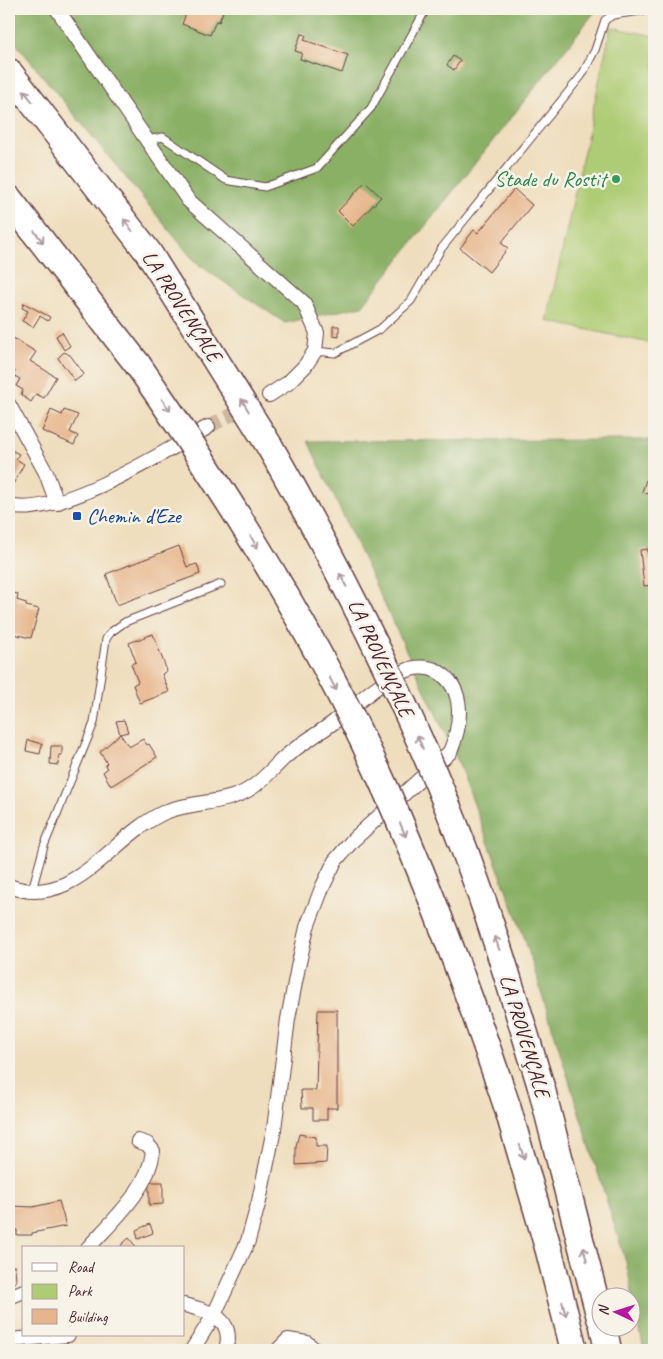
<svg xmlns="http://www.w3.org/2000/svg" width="663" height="1359" font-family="Caveat,sans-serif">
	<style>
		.green { fill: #aecc74; stroke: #7c7650 }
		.forest { fill: #8ab066; stroke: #6a6848 }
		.building { fill: #e7b58b }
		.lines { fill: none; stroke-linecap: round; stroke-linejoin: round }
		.minor-tunnel { stroke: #ceb8a0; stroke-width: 14; stroke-dasharray: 14 7; stroke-linecap: butt }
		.service-casing { stroke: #633c41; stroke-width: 9 }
		.minor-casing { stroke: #633c41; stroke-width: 16 }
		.motorway-casing { stroke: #633c41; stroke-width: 29 }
		.service { stroke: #fff; stroke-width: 7 }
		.minor { stroke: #fff; stroke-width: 14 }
		.motorway { stroke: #fff; stroke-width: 26 }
		.motorway-bridge-casing { stroke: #633c41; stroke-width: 29; stroke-linecap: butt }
		.motorway-bridge { stroke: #fff; stroke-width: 26 }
		.oneway { stroke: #ae9aa0 }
		.leisure-dot { fill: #2e9e5b; stroke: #f7f3e8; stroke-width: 2 }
		.transit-dot { fill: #1a4fb4; stroke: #f7f3e8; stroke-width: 2 }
		.labels { text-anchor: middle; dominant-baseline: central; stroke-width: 5; stroke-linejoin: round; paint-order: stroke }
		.leisure-label { font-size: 21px; fill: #27864d; stroke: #f7f3e8; text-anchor: end }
		.street-label { font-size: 21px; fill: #4a1f2b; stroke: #f7f3e8 }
		.transit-label { font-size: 21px; fill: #164399; stroke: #f7f3e8; text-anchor: start }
	</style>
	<rect width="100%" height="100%" fill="#f7f3e8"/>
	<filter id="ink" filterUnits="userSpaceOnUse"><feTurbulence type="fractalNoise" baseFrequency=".02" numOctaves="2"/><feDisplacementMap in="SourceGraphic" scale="10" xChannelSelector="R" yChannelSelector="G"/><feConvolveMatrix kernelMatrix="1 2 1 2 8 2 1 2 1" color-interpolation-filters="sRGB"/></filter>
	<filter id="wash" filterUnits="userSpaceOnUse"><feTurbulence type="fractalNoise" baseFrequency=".0096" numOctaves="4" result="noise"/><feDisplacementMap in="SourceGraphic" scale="20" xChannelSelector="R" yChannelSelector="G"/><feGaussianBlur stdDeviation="1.12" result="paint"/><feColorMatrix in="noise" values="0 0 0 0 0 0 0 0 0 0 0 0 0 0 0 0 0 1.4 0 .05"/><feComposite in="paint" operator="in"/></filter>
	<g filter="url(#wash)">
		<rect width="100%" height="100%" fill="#efdebd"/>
		<!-- green -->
		<path class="green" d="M611,27l43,9v308l-107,-23z"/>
		<!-- forest -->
		<g class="forest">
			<path d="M9,9h588l-235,297 -77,17 -89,-60 -187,-228z"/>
			<path d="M654,440v910h-10l-18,-88 -102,-325 -67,-178 -149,-318z"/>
		</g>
		<g id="blocks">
			<!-- building -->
			<g class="building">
				<path d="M188,9h36l-5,13 -3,-1 -6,14 -28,-11z"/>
				<path d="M301,34l5,1 -2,5 44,15 -6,18 -42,-14 2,-6 -7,-2z"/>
				<path d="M453,56l7,5 -6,9 -7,-5z"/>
				<path d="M365,182l16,15 -28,29 -15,-15z"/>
				<path d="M514,189l18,16 -31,38 7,5 -19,24 -29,-24 14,-18 4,3z"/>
				<path d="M24,303l26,14 -2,4 -8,-5 -7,11 -11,-6 6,-10 -6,-3z"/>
				<path d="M333,326h6v11l-6,-1z"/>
				<path d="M62,332l8,14 -6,4 -8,-14z"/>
				<path d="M13,338l23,14 -6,9 26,16 -12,21 -8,-4 -5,8 -10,-7 2,-5 -7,-4 4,-7 -7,-4 2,-4 -6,-4v-22z"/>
				<path d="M64,352l6,3 14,19 -9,7 -17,-23z"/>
				<path d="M51,410l11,5 2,-5 14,5 -8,17 8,4 -4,9 -32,-14z"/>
				<path d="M9,449l10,5 -3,5 8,5 -11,20 -4,-3z"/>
				<path d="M646,480l7,2 -4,12 -7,-2z"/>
				<path d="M179,546l8,21 10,-3 3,10 -83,31 -11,-31z"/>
				<path d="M648,549v8l6,-1v29l-10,1 -4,-36z"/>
				<path d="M9,592l9,2 -1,6 9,3v3l13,3 -8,29 -22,-5v-26h2l1,-7 -3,-1z"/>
				<path d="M153,634l14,37 -5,3 7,18 -29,11 -7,-18 5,-3 -7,-18 5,-2 -7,-19z"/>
				<path d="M124,720l4,12 -8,2 9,13 14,-8 4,6 2,-1 8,13 -46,29 -8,-14 4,-3 -2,-4 2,-2 -7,-11 20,-18 -4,-13z"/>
				<path d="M28,740l14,4 -2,10 -14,-3z"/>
				<path d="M51,746h11v9h-3l-1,10 -8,-1z"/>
				<path d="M318,1010h19v98h-10v12h-14v-12h-11l-1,-18h15z"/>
				<path d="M299,1134l17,3v9h11l-1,17 -30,2v-19z"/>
				<path d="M149,1182h14v22l-14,1z"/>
				<path d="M59,1201l7,25 -34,7v2h-15v-5h-4v5h-4v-29l24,1z"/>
				<path d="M150,1224l3,9 -15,6 -2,-9z"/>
				<path d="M129,1238l8,10h-14l-2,-3z"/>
				<path d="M9,1266h6l1,16 -7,3z"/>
			</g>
		</g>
	</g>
	<g filter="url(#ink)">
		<use href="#blocks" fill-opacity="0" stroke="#633c41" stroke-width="1"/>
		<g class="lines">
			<!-- minor-tunnel -->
			<path class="minor-tunnel" d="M208,427l61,-32"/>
			<!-- service casing -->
			<g class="service-casing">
				<g id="service">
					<path d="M147,140l16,-3 63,43 39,7 52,-19 54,-60 55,-99"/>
					<path d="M315,351l20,2 45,-24 31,-28 30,-52 141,-174 13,-25 10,-30 8,-5 41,-6"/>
					<path d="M32,890l12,-44 50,-123 12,-84 5,-7 14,-10 96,-38"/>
				</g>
			</g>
			<!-- minor casing -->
			<g class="minor-casing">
				<g id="minor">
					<path d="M57,9l131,191 116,103 13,30 -2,18 -10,15 -17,17 -19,12"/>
					<path d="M9,405l37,68 11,30"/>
					<path d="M9,506c48,13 156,-54 199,-79"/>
					<path d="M9,886c66,25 102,-50 156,-74 26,-11 58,-7 83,-22 14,-8 25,-22 37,-33 15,-13 33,-23 49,-35 23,-18 46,-42 74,-52 8,-4 21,-3 29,1 30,17 24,55 13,81l-97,88 -18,21 -13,27 -15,39 -9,40 -10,52 -14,110 -15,72 -11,40 -34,74 -22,35"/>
					<path d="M88,1248c25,-28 61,-59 65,-97l-6,-7 -9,-3"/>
					<path d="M9,1297l15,-6"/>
					<path d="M184,1305c26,6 51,13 42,45"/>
					<path d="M9,1340l59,-5"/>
					<path d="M278,1350l10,-10 19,3 8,7"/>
				</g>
			</g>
			<!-- motorway casing -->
			<g class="motorway-casing">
				<g id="motorway">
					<path d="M9,72l139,180 122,195"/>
					<path d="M9,199l129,166"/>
					<path d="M542,1090l58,228"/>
					<path d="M507,1106l42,145 25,99"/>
					<path d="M603,1326l5,24"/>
				</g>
			</g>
			<!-- service -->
			<use href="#service" class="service"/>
			<!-- minor -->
			<use href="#minor" class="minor"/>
			<!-- motorway -->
			<use href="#motorway" class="motorway"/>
			<!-- motorway-bridge casing -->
			<g class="motorway-bridge-casing">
				<g id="motorway-bridge">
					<path d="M138,365c93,135 181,275 248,425 46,103 85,209 121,316"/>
					<path d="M270,447c80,140 153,285 207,437 24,68 44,137 65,206"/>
				</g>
			</g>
			<!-- motorway-bridge -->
			<use href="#motorway-bridge" class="motorway-bridge"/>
		</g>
		<!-- one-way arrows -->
		<defs><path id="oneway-shaft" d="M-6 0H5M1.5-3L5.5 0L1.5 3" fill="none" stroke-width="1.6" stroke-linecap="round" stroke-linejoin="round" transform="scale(1.25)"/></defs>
		<g class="oneway">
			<use href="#oneway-shaft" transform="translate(28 96) rotate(-128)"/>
			<use href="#oneway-shaft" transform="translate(128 225) rotate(-127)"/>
			<use href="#oneway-shaft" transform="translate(39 237) rotate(52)"/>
			<use href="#oneway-shaft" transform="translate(166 405) rotate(55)"/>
			<use href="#oneway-shaft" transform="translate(245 405) rotate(-121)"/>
			<use href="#oneway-shaft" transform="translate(254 542) rotate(60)"/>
			<use href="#oneway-shaft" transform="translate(343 580) rotate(-117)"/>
			<use href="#oneway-shaft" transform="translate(333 684) rotate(62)"/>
			<use href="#oneway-shaft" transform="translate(420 742) rotate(-113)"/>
			<use href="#oneway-shaft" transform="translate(403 830) rotate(67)"/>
			<use href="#oneway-shaft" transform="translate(497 943) rotate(-109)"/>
			<use href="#oneway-shaft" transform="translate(522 1152) rotate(73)"/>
			<use href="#oneway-shaft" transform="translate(585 1254) rotate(-104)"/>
			<use href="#oneway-shaft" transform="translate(564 1309) rotate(76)"/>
		</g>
	</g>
	<!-- markers -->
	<circle class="leisure-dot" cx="616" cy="179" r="5"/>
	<rect class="transit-dot" x="72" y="511" width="10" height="10" rx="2.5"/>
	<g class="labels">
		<!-- leisure labels -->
		<g class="leisure-label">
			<text x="606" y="179">Stade du Rostit</text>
		</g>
		<!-- street labels -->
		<g class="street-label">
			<text transform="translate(182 306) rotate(57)">LA PROVENÇALE</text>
			<text transform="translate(381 658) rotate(65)">LA PROVENÇALE</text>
			<text transform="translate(525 1036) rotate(73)">LA PROVENÇALE</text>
		</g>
		<!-- transit labels -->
		<g class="transit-label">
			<text x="87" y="516">Chemin d'Eze</text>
		</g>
	</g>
	<!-- margin -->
	<rect width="663" height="1359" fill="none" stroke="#f7f3e8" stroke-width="30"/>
	<!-- legend -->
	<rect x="22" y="1246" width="162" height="90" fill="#f7f3e8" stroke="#b29e9c"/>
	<rect x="32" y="1263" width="25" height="8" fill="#ffffff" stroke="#b29e9c"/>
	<text x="68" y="1272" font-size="15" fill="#4a1f2b">Road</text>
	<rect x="32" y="1284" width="25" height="15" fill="#aecc74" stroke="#b29e9c"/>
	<text x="68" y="1296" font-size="15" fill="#4a1f2b">Park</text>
	<rect x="32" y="1309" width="25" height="15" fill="#e7b58b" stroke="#b29e9c"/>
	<text x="68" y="1322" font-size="15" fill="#4a1f2b">Building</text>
	<!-- north arrow -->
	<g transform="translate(616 1312) rotate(274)"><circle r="24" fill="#f7f3e8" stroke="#b29e9c"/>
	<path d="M0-4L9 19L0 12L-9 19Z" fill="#b5179e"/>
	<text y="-8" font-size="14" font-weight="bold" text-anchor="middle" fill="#4a1f2b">N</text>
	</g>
</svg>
